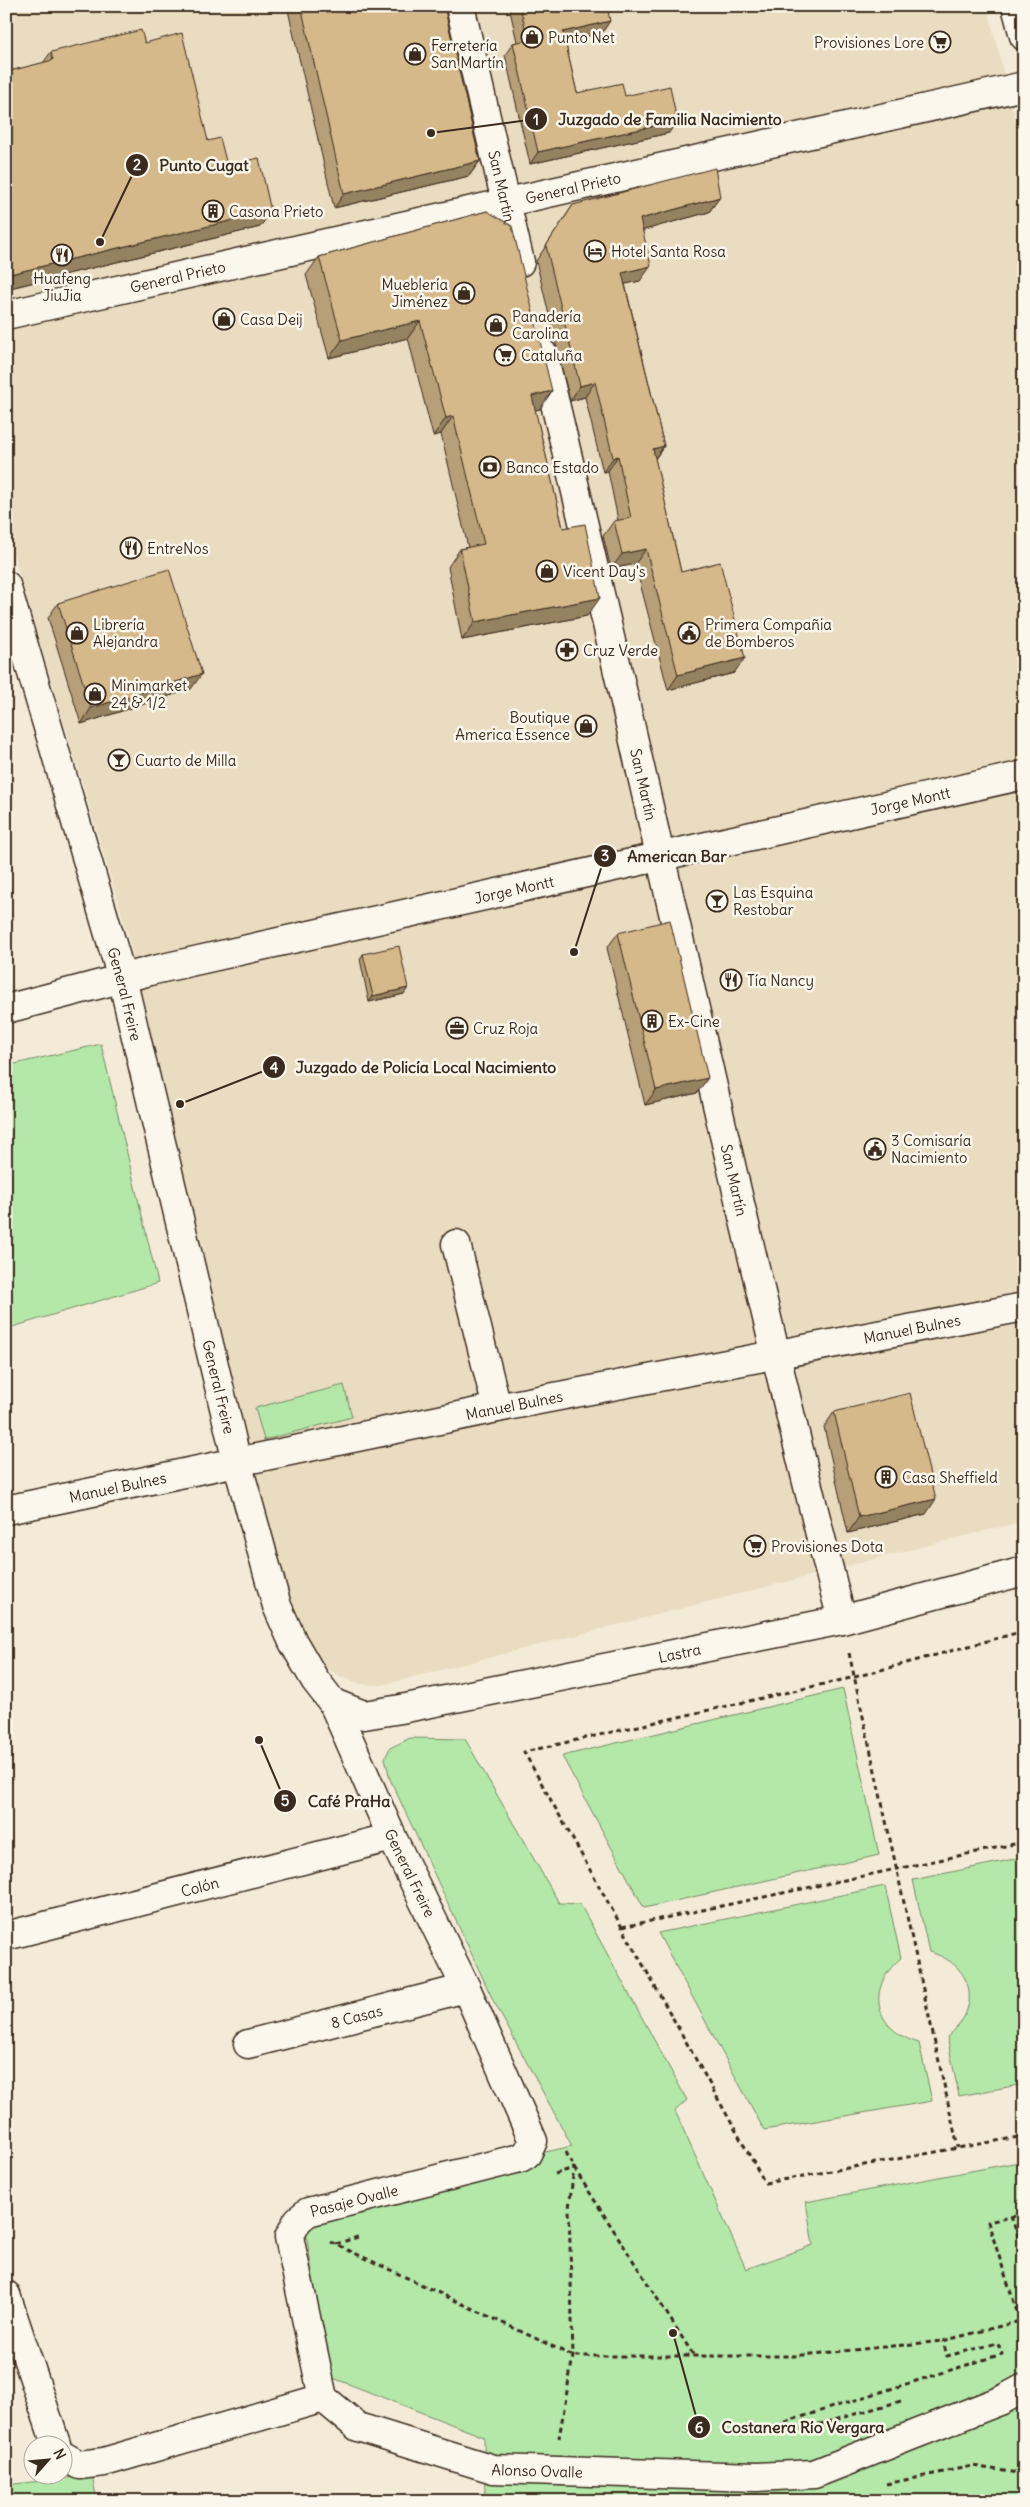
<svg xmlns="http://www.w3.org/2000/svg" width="1030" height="2507" font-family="Delius,sans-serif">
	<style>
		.built { fill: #eadcc1 }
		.green { fill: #b3e8a9; stroke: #778964 }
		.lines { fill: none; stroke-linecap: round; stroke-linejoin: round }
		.street-casing { stroke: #3b2a1e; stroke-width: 31 }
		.secondary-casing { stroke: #3b2a1e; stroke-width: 31 }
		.path { stroke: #3b2a1e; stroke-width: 3; stroke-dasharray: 5 4; stroke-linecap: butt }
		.street { stroke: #fbf7ec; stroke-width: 28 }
		.secondary { stroke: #fbf7ec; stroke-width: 28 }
		.wall { fill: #b79f77; stroke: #3b2a1e }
		.shaded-wall { fill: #958261; stroke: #3b2a1e }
		.building { fill: #d5b98a; stroke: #3b2a1e }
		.labels { text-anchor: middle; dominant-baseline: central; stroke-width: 5; stroke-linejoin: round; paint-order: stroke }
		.poi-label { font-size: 15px; fill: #3b2a1e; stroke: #fbf7ec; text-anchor: start }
		.street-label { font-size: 15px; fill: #3b2a1e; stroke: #fbf7ec }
		.leader { fill: none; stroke: #3b2a1e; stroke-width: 2 }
		.callout-dot { fill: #3b2a1e; stroke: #fbf7ec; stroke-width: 2 }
		.mark-label { font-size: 15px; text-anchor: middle; font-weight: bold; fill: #fff }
		.callout-label { font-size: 16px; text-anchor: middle; font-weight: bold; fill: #3b2a1e; stroke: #fbf7ec; stroke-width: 5; stroke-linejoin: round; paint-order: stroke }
	</style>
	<rect width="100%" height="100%" fill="#f3ebd8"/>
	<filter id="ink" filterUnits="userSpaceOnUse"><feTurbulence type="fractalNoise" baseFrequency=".02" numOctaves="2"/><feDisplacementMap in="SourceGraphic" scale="10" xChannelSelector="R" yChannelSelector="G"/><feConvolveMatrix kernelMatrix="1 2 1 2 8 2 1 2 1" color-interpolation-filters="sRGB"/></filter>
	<g filter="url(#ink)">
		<!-- built -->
		<path class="built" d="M6,6h981l37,148v1367l-642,164 -20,-1 -19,-6 -17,-10 -15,-14 -18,-36 -52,-197 -113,-486 -122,-405z"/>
		<!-- green -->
		<g class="green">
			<path d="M101,1044l57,239 -152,46v-263z"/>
			<path d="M344,1385l8,32 -88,23 -9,-32z"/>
			<path d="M843,1689l36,166 -235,53 -82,-152z"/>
			<path d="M410,1738l55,1 94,164 21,1 107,196 -12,11 71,158 67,-24 -7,-43 218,-41v340h-539l-1,-64 -156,-61 -22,-143 10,-19 41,-19 215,-49 -79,-146 -103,-221 -5,-21 5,-10z"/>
			<path d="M1024,1857v227l-65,12 -12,-59c36,-29 27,-73 -18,-85l-16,-72z"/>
			<path d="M885,1886l16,72c-36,30 -27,72 18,85l13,58 -168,29 -106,-197z"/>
			<path d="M92,2475l5,26h-91v-16z"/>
		</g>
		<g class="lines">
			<!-- street casing -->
			<g class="street-casing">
				<g id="street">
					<path id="s1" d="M6,1009l148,-39 870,-195"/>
					<path d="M456,1244l41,164"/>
					<path id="s2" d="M6,1510l491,-102 527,-101"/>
					<path id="s3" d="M6,1936l386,-99"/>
					<path id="s4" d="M248,2044l218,-56"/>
					<path d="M6,2295l50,149"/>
					<path id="s5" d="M323,2398l-34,-161 9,-17 10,-8 212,-54 7,-4 6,-13 -67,-153 -74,-151 -59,-134"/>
					<path id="s6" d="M323,2398l35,29 135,42 264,8 57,-3 188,-74 22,-12"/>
					<path d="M62,2455l17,10 25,-3 219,-64"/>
				</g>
			</g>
			<!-- secondary casing -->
			<g class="secondary-casing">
				<g id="secondary">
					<path id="s7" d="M460,6l60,256"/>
					<path d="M1016,6l8,30"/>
					<path id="s8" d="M6,315l1018,-229"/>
					<path id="s9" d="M543,354c103,421 190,847 299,1266"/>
					<path id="s10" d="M6,585l116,393 115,484 40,144 16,36 22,38 18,23 31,12 37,-6 441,-89 182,-49"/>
				</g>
			</g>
			<!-- path -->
			<g class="path">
				<path d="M1024,1631l-169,46 -331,75 241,431 259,-47"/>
				<path d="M849,1653l109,495"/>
				<path d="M622,1927l402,-85"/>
				<path d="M566,2152l8,16 120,188"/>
				<path d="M555,2174l19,-6 -5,40 4,148 -14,82"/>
				<path d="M1024,2214l-36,8 36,111"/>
				<path d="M1011,2216l13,38"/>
				<path d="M331,2242l242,114h220l150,-15 81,-21"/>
				<path d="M336,2244l22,-7"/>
				<path d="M901,2401l-116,33 -3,-11 220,-69 -4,-11 -51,13 -4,-15"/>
				<path d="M886,2484l86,-18 52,8"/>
			</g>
			<!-- street -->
			<use href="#street" class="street"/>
			<!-- secondary -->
			<use href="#secondary" class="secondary"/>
		</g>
		<!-- wall -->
		<g class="wall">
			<path d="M287,6h157l36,155 -11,15 -135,32z"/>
			<path d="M509,6h98l-5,27 -37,8 12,52 48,3 44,37 -139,31 -25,-109 8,-12 4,-1z"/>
			<path d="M145,43l63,98 19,24 44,46 -11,16 -254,62v-217l37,-9 8,-11z"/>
			<path d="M720,197l-11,15 -66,18 -3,51 -15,3 39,162 -9,13 26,113 53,101 -66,17 -33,-126 -24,5 -8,-33 11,-15 4,-1 -10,-49 -5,1 -18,-75 -15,4 -34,-140 37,-56z"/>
			<path d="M487,211l53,198 -5,1 28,118 24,88 -125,24 -14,-73 12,-18 8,-2 -27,-113 -8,2 -25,-98 -79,20 -23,-83 13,-18z"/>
			<path d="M58,603l133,86 -110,35 -33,-106z"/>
			<path d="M618,933l79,160 -52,12 -38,-157z"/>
			<path d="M363,954l41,40 -35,8 -9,-43z"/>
			<path d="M834,1412l92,102 -78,19 -24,-106z"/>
		</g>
		<!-- shaded-wall -->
		<g class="shaded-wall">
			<path d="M610,21l-8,12 -48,11 9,-12z"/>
			<path d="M677,121l-8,12 -139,31 8,-12z"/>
			<path d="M480,161l-11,15 -135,32 10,-14z"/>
			<path d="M720,197l-11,15 -79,22 10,-15z"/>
			<path d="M271,211l-11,16 -254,62v-14z"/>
			<path d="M651,266l-11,15 -28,6 10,-14z"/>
			<path d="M420,321l-12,17 -79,20 13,-18z"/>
			<path d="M595,382l-10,15 -15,4 10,-15z"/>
			<path d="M552,391l-12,18 -21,5 13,-18z"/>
			<path d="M453,416l-12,18 -8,2 13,-18z"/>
			<path d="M664,446l-11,15v-12z"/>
			<path d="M618,456l-10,15 -5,1 10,-14z"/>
			<path d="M646,549l-11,15 -24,5 11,-15z"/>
			<path d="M600,598l-13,18 -125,24 13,-18z"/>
			<path d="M745,658l-11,15 -66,17 10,-15z"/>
			<path d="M202,674l-11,15 -110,35 10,-16z"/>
			<path d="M408,988l-4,6 -35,8 4,-6z"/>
			<path d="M708,1078l-11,15 -52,12 11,-15z"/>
			<path d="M936,1499l-10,15 -78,19 11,-16z"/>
		</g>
		<!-- building -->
		<g class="building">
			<path d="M301,6h143l36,155 -136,33z"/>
			<path d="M520,6h87l3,15 -47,11 14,61 45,-10 3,13 45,-10 7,35 -139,31 -25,-109 15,-3z"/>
			<path d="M141,30l4,13 37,-10 26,108 12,-3 7,27 32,-7 12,53 -265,64v-203l47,-12 -2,-8z"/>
			<path d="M715,168l5,29 -80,22 11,47 -29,7 42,173 -11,3 28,123 39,-10 25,96 -67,17 -32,-126 -24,5 -8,-33 17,-3 -13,-62 -5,2 -18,-76 -15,4 -34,-140 27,-41z"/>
			<path d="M487,211l25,15 40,165 -20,5 31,132 22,-4 15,74 -125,24 -15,-73 24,-5 -31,-128 -7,2 -26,-97 -78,19 -23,-83z"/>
			<path d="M169,569l33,105 -111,34 -33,-105z"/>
			<path d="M670,920l38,158 -52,12 -38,-157z"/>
			<path d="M399,946l9,42 -35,8 -10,-42z"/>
			<path d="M910,1393l26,106 -77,18 -25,-105z"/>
		</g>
	</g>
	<!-- icons -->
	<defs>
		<g id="shop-ring" transform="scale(1.125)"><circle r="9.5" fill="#fbf7ec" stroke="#3b2a1e" stroke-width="1.5"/><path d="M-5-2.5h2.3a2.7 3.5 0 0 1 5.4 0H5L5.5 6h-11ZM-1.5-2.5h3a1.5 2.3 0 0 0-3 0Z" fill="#3b2a1e"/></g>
		<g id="supermarket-ring" transform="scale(1.125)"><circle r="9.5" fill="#fbf7ec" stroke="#3b2a1e" stroke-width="1.5"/><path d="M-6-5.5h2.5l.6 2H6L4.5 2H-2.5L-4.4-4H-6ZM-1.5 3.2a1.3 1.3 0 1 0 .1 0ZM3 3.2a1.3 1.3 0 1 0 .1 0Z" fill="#3b2a1e"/></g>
		<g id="building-ring" transform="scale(1.125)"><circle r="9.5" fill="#fbf7ec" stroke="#3b2a1e" stroke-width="1.5"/><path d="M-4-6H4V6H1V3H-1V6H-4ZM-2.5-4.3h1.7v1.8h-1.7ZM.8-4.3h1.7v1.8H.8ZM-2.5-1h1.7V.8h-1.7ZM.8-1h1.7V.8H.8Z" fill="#3b2a1e"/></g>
		<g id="hotel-ring" transform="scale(1.125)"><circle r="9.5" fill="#fbf7ec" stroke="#3b2a1e" stroke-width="1.5"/><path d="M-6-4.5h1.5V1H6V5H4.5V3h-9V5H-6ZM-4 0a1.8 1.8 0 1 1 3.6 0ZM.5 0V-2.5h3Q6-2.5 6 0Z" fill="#3b2a1e"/></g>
		<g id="restaurant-ring" transform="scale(1.125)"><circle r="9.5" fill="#fbf7ec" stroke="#3b2a1e" stroke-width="1.5"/><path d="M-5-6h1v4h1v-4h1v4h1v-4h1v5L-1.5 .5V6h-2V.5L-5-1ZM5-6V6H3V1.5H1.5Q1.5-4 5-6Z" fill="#3b2a1e"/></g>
		<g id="bank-ring" transform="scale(1.125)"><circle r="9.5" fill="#fbf7ec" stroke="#3b2a1e" stroke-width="1.5"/><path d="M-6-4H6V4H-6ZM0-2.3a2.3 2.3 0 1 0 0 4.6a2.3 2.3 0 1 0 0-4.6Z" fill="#3b2a1e"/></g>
		<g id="civic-ring" transform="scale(1.125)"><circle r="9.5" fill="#fbf7ec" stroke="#3b2a1e" stroke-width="1.5"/><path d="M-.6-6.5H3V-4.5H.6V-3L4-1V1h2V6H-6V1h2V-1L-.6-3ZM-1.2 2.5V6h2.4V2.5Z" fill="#3b2a1e"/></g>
		<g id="pharmacy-ring" transform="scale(1.125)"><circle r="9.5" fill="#fbf7ec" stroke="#3b2a1e" stroke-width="1.5"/><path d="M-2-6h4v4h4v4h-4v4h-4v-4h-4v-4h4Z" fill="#3b2a1e"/></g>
		<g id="bar-ring" transform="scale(1.125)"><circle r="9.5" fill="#fbf7ec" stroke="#3b2a1e" stroke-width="1.5"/><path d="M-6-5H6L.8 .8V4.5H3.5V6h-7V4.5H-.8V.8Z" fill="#3b2a1e"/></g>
		<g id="office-ring" transform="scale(1.125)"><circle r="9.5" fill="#fbf7ec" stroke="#3b2a1e" stroke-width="1.5"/><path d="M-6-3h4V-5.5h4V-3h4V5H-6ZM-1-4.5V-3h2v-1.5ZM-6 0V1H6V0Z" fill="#3b2a1e"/></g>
	</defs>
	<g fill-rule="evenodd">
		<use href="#shop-ring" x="532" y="37"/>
		<use href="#supermarket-ring" x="940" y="42"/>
		<use href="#shop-ring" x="415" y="54"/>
		<use href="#building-ring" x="213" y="211"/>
		<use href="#hotel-ring" x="595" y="251"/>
		<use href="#restaurant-ring" x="62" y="255"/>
		<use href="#shop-ring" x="464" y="293"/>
		<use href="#shop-ring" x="224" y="319"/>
		<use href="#shop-ring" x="496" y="325"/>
		<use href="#supermarket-ring" x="505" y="355"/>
		<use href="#bank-ring" x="490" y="467"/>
		<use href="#restaurant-ring" x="131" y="548"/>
		<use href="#shop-ring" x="547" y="571"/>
		<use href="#shop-ring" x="77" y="633"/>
		<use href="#civic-ring" x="689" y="633"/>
		<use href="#pharmacy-ring" x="567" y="650"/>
		<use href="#shop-ring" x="95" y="694"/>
		<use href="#shop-ring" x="586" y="726"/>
		<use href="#bar-ring" x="119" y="760"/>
		<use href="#bar-ring" x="717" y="901"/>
		<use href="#restaurant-ring" x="731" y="980"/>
		<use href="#building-ring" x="652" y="1021"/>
		<use href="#office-ring" x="457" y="1028"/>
		<use href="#civic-ring" x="875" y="1149"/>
		<use href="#building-ring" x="886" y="1477"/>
		<use href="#supermarket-ring" x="755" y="1546"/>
	</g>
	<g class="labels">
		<!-- poi labels -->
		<g class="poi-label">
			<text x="548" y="37">Punto Net</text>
			<text x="924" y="42" text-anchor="end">Provisiones Lore</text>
			<text x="431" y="45">Ferretería<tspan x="431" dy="17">San Martín</tspan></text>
			<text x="229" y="211">Casona Prieto</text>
			<text x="611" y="251">Hotel Santa Rosa</text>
			<text x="62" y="278" text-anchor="middle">Huafeng<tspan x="62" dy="17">JiuJia</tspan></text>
			<text x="448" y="284" text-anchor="end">Mueblería<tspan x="448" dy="17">Jiménez</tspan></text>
			<text x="512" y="316">Panadería<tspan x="512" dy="17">Carolina</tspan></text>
			<text x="240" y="319">Casa Deij</text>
			<text x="521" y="355">Cataluña</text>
			<text x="506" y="467">Banco Estado</text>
			<text x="147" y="548">EntreNos</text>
			<text x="563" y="571">Vicent Day's</text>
			<text x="93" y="624">Librería<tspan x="93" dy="17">Alejandra</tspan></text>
			<text x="705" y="624">Primera Compañia<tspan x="705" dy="17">de Bomberos</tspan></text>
			<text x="583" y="650">Cruz Verde</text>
			<text x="111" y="685">Minimarket<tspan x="111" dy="17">24 &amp; 1/2</tspan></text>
			<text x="570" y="717" text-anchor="end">Boutique<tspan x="570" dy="17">America Essence</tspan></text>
			<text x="135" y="760">Cuarto de Milla</text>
			<text x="733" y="892">Las Esquina<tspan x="733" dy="17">Restobar</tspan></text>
			<text x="747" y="980">Tía Nancy</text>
			<text x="668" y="1021">Ex-Cine</text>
			<text x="473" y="1028">Cruz Roja</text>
			<text x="891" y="1140">3 Comisaría<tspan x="891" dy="17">Nacimiento</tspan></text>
			<text x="902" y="1477">Casa Sheffield</text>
			<text x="771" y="1546">Provisiones Dota</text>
		</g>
		<!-- street labels -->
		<g class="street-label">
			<text stroke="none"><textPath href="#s7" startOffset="185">San Martín</textPath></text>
			<text stroke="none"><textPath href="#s8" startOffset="581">General Prieto</textPath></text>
			<text stroke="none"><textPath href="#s8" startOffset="176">General Prieto</textPath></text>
			<text stroke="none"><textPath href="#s9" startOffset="442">San Martín</textPath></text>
			<text stroke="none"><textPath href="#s1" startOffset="928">Jorge Montt</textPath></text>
			<text stroke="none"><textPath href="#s1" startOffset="522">Jorge Montt</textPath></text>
			<text stroke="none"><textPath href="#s10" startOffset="426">General Freire</textPath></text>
			<text stroke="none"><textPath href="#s9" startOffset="848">San Martín</textPath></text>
			<text stroke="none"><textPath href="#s2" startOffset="924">Manuel Bulnes</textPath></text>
			<text stroke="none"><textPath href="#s10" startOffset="830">General Freire</textPath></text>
			<text stroke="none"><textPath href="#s2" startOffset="519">Manuel Bulnes</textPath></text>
			<text stroke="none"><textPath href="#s2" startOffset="114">Manuel Bulnes</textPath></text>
			<text stroke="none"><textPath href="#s10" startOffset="1524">Lastra</textPath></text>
			<text transform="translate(410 1873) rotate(64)">General Freire</text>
			<text stroke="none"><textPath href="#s3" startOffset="200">Colón</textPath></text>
			<text stroke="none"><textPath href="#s4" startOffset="112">8 Casas</textPath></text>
			<text stroke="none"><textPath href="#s5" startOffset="244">Pasaje Ovalle</textPath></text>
			<text stroke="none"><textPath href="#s6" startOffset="231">Alonso Ovalle</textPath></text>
		</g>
	</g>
	<!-- callouts -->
	<path class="leader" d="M431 133L536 119M100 242L137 165M574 952L605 856M180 1104L274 1067M259 1740L285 1801M673 2333L699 2427"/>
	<g class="callout-dot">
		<circle cx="431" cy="133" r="5"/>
		<circle cx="100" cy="242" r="5"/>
		<circle cx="574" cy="952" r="5"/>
		<circle cx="180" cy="1104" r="5"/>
		<circle cx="259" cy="1740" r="5"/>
		<circle cx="673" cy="2333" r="5"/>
		<circle cx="536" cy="119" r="12"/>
		<circle cx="137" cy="165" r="12"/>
		<circle cx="605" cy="856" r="12"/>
		<circle cx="274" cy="1067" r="12"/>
		<circle cx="285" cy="1801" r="12"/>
		<circle cx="699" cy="2427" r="12"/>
	</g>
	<g class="mark-label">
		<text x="536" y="125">1</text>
		<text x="137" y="170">2</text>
		<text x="605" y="861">3</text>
		<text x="274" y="1073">4</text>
		<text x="285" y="1806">5</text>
		<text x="699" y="2433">6</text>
	</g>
	<g class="callout-label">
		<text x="670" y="125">Juzgado de Familia Nacimiento</text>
		<text x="204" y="171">Punto Cugat</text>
		<text x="677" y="862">American Bar</text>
		<text x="426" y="1073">Juzgado de Policía Local Nacimiento</text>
		<text x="349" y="1807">Café PraHa</text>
		<text x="803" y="2433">Costanera Río Vergara</text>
	</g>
	<!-- margin -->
	<rect width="1030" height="2507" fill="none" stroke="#fbf7ec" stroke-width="25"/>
	<rect x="12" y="12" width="1005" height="2482" fill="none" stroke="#3b2a1e" stroke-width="2" filter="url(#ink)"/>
	<!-- north arrow -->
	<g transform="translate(48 2460) rotate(63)"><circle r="24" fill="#fbf7ec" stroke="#aea59a"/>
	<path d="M0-4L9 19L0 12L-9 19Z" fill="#3b2a1e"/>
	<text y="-8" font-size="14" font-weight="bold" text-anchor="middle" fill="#3b2a1e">N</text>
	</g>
</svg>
